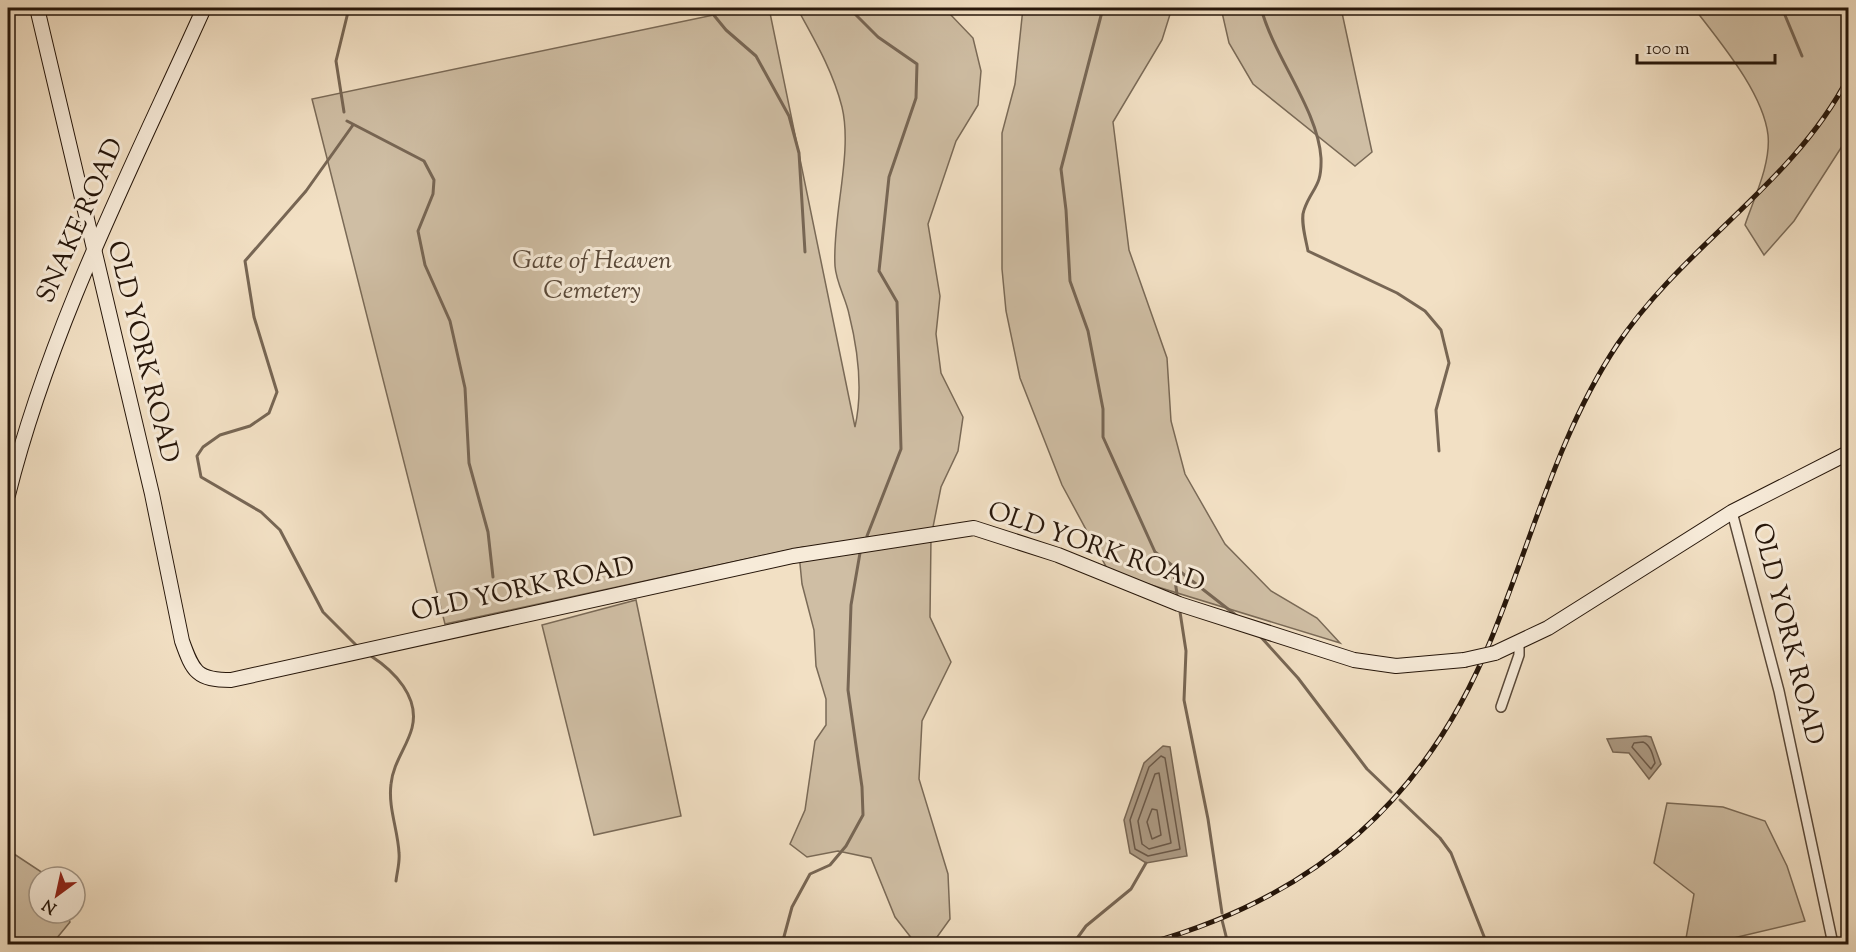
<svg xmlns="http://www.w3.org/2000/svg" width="1856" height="952" font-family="'Sorts Mill Goudy',serif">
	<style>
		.green { fill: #cfbea4; stroke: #7a6a57; stroke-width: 1.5 }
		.water { fill: #ad9b85; stroke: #776654; stroke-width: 1.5 }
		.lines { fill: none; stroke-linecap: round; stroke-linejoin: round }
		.shore { stroke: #6a5848; stroke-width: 1.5 }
		.stream { stroke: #776654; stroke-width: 3 }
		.street-casing { stroke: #594838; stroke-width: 12 }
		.secondary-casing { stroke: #26160a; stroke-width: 16 }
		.street { stroke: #f7ebd9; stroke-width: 9 }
		.secondary { stroke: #f7ebd9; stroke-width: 14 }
		.rail-casing { stroke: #26160a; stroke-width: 5 }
		.rail { stroke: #f7ebd9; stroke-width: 3; stroke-dasharray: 9; stroke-linecap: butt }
		.secondary-bridge-casing { stroke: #26160a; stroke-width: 16; stroke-linecap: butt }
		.secondary-bridge { stroke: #f7ebd9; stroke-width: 14 }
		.labels { text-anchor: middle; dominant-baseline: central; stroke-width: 6; stroke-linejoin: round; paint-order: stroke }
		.street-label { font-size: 26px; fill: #26160a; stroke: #f7ebd9 }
		.park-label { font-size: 26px; font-style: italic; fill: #594838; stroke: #f7ebd9 }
	</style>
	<rect width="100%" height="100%" fill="#f2e0c4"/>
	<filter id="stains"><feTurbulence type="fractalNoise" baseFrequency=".00333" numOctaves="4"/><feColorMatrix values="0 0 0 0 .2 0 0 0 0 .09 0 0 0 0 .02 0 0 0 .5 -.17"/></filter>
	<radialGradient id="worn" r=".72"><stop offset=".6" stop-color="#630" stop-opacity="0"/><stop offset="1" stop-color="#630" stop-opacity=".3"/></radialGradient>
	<!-- green -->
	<g class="green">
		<path d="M747,8h22l86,419c8,-36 3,-77 -6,-113 -3,-15 -13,-32 -14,-48 -3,-49 18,-113 7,-159 -9,-36 -28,-68 -45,-99h143l10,6 23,24 8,33 -3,34 -22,36 -28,83 12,72 -4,38 5,39 22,44 -5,34 -17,36 -10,50 -1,80 21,45 -29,59 -3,58 29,95 2,45 -18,25h-16l-21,-27 -24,-59 -33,-7 -31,6 -17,-13 15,-34 10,-69 11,-16v-26l-10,-33 -2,-36 -12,-46 -3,-30 4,-7 -358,77 -133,-525z"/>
		<path d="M1023,8h149l-10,32 -49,82 16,128 38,108 4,63 14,53 40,70 46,47 46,27 23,25 -231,-71 -47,-87 -42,-107 -14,-67 -4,-42v-136l13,-49z"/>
		<path d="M1221,8h120l31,144 -17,14 -102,-82 -24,-41z"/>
		<path d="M1694,8h154v129l-54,84 -30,34 -19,-30c9,-27 26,-61 23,-90 -5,-43 -49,-94 -74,-127z"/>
		<path d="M636,600l45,216 -87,19 -52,-210z"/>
		<path d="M1667,803l56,4 42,14 22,45 18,55 -97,23h-23l9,-50 -40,-31z"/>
		<path d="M8,850l41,27h-10v36h28l3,9 -18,22h-44z"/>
	</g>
	<!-- water -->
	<g class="water">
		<path d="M1646,736l5,1 10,27 -12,15 -20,-26 -16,-1 -6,-13z"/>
		<path d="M1163,746l7,1 17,109 -41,7 -16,-10 -6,-33 20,-57z"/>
	</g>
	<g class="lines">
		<!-- shore -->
		<g class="shore">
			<path d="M1643,742c8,3 10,14 12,21l-4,6 -19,-22 2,-4z"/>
			<path d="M1161,756l4,2 15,91 -32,7 -13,-7 -5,-29 19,-53z"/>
			<path d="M1159,773l12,70 -22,6 -7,-5 -4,-23 17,-47z"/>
			<path d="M1152,809l5,1 4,25 -9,4 -5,-17z"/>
		</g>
		<!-- stream -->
		<g class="stream">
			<path d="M708,8l18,22 30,26 33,60 10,37 6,99"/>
			<path d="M849,8l29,29 39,27 -1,34 -27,79 -10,94 18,31 4,147 -34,87"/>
			<path d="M1103,8l-42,161 5,41 4,71 18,50 15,78v28l52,115 82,64"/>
			<path d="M1261,8c13,49 57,102 60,150 1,30 -9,29 -17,52 -4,10 2,30 4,41l89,42 28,18 16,19 8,33 -13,47 3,41"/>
			<path d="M1782,8l20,48"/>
			<path d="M344,112l-8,-51 13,-53"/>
			<path d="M347,121l77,40 10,19 -1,14 -15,37 7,34 25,56 15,67 4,75 19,69 5,45"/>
			<path d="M353,125l-47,66 -61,70 9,56 23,75 -8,21 -19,13 -30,9 -17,12 -6,9 4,21 60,35 19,18 43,82 34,34"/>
			<path d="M1173,567l4,27"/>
			<path d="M1180,612l6,39 -2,49 24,119 14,94"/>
			<path d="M1259,635l39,43 69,91 24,23"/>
			<path d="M371,656c23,15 49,41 41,72 -5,19 -19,35 -21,56 -3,24 7,46 8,69 1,9 -2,19 -3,28"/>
			<path d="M1400,800l40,38 11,15 36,91"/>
			<path d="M1222,920l6,24"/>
			<path d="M782,944l10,-37 18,-33 20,-9 16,-19 17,-31 -1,-28 -14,-97 3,-85 9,-52"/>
			<path d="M1073,944l13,-18 45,-37 15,-26"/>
		</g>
		<!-- street casing -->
		<g class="street-casing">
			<g id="street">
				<path d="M1732,512l47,179 54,253"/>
				<path d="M1501,707l18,-52v-12"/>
			</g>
		</g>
		<!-- secondary casing -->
		<g class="secondary-casing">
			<g id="secondary">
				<path d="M37,8l115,486 30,147c11,31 15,39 49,39l562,-124 181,-28 84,27 121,49 175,56 42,6 68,-6"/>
				<path d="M8,495c43,-171 124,-327 196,-487"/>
				<path d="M1495,653l53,-25 184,-116 116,-59"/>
			</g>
		</g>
		<!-- street -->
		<use href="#street" class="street"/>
		<!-- secondary -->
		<use href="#secondary" class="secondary"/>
		<!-- rail casing -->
		<g class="rail-casing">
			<path id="rail" d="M1146,944c169,-47 280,-143 346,-307 40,-98 66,-203 125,-292 66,-99 176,-161 231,-267"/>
		</g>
		<!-- rail -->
		<use href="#rail" class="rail"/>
		<!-- secondary-bridge casing -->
		<g class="secondary-bridge-casing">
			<path id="secondary-bridge" d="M1464,660l31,-7"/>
		</g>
		<!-- secondary-bridge -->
		<use href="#secondary-bridge" class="secondary-bridge"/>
	</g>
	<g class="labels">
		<!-- street labels -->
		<g class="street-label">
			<text transform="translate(81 221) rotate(-66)">SNAKE ROAD</text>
			<text transform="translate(142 352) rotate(76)">OLD YORK ROAD</text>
			<text transform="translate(1096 548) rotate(19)">OLD YORK ROAD</text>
			<text transform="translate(523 590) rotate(-12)">OLD YORK ROAD</text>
			<text transform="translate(1787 634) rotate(76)">OLD YORK ROAD</text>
		</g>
		<!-- park labels -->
		<g class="park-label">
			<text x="592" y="261">Gate of Heaven<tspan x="592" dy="30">Cemetery</tspan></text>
		</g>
	</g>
	<!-- margin -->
	<rect width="1856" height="952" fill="none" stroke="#f2e0c4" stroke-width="30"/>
	<rect x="9" y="9" width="1838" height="934" fill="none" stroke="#26160a" stroke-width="3"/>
	<rect x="15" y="15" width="1826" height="922" fill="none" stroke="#26160a" stroke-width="1.5"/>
	<!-- north arrow -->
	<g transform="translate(57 895) rotate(213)"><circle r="28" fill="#f7ebd9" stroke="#a39686" stroke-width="1.5"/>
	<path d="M0-4.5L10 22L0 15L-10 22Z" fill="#8f2418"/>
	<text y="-9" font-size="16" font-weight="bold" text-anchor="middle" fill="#26160a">N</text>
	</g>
	<!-- scale -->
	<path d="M1637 54v9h138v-9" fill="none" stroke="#26160a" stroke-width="3"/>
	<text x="1646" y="54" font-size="18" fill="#26160a" stroke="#f7ebd9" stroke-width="4.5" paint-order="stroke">100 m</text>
	<rect width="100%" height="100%" filter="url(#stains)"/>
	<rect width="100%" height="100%" fill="url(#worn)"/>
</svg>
